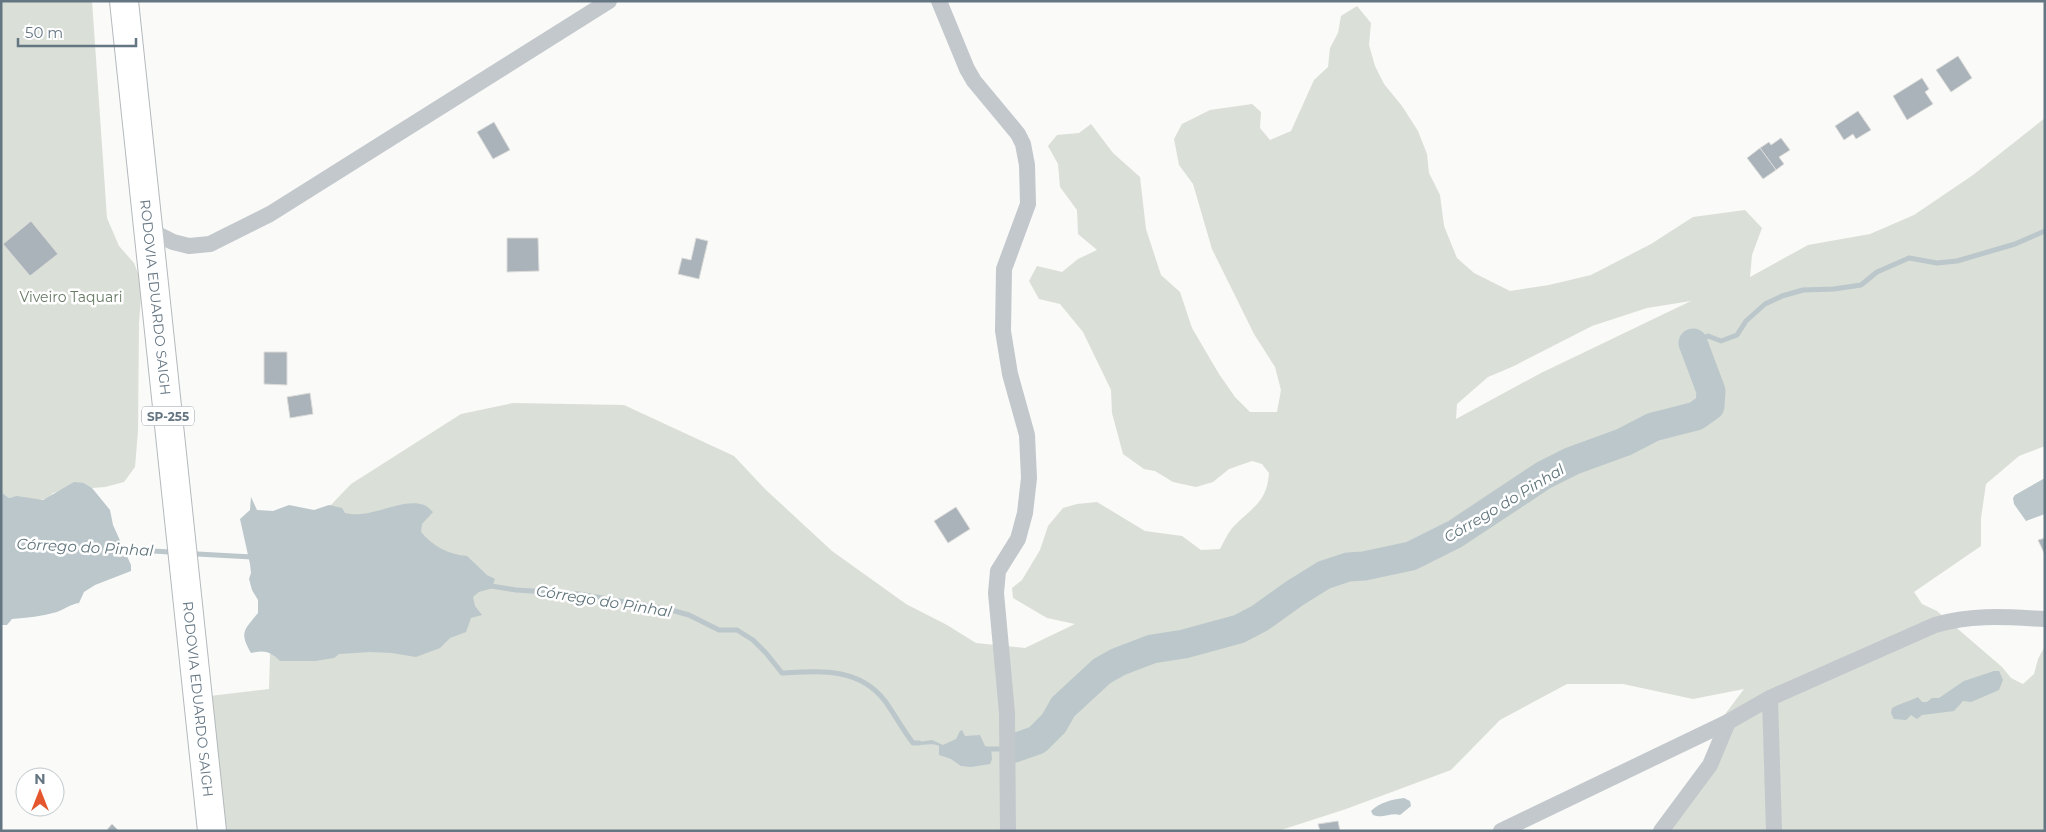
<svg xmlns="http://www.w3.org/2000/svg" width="2046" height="832" font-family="Montserrat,sans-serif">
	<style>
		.green { fill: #dadfd7; fill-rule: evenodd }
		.water { fill: #bbc7cb }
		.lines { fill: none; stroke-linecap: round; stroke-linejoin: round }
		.stream { stroke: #bbc7cb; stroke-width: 5 }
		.river { stroke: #bbc7cb; stroke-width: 29 }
		.building { fill: #aab3b9; stroke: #dcdcda }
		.trunk-casing { stroke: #b4b9bd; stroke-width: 30 }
		.minor { stroke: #c3c8cc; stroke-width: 16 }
		.trunk { stroke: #fff; stroke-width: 28 }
		.labels { text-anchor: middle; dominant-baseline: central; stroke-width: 5; stroke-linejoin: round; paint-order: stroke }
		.shield { fill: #fff; stroke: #939fa8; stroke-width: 1 }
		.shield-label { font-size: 12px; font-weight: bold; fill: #657683 }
		.park-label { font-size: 14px; fill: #687a64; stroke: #fff }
		.street-label { font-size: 14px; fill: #657683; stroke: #fff }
		.water-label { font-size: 15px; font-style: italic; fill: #60757c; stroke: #fff }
	</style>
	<rect width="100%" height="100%" fill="#fafaf8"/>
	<!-- green -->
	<g class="green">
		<path d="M1,1h91l15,217 12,28 15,17 8,21 -3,39 -1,108 -3,36 -11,15 -19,5 -13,1 -8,-5 -31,10c-11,14 -29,2 -44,5l-8,-6z"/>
		<path d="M1357,6l14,17 -2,22 6,21 9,18 18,22 16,25 9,23 2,19 11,22 4,31 13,32 17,15 36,18 39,-6 42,-10 60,-31 42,-27 52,-7 17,18 -10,27 -2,22 58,-32 62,-11 44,-19 59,-40 72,-57v328l-26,10 -33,28 -5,34v28l-67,46 8,12 15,7 65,56 9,11 12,6 11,-10 4,-15 7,-13v185h-376l31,-61 26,-57 18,-24 -51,10 -70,-15h-56l-67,36 -49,50 -105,39 -68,22h-1056l-12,-135 59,-7 2,-65 34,-92 46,-48 110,-70 52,-11 111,2 110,51 31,33 67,62 74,53 41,21 29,18 49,5 50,-24 -28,-6 -34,-20 -1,-10 10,-8 18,-30 8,-24 15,-18 14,-4 20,-2 48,29 37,5 19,14 19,-1c4,-7 8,-17 14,-23 19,-19 33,-24 35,-53l-7,-9 -10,-3 -23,8 -16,13 -17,5 -23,-5 -18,-11 -11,-2 -21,-15 -11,-41 -1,-23 -28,-58 -23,-28 -21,-5 -10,-18 8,-15 25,6 16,-13 19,-9 -19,-16 -1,-24 -17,-23 -2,-23 -10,-18 9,-11 22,-2 12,-9 22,29 27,24 6,52 15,46 19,17 12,36 27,46 16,23 15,15h27l4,-22 -6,-23 -21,-33 -42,-85 -19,-65 -14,-19 -5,-26 8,-15 28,-14 42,-6 9,8 -1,16 10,12 21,-9 23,-51 14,-13 2,-19 8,-15 3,-17zM1691,301l-150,72 -85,46 1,-15 31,-27 26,-11 78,-40 55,-18z"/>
	</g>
	<!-- water -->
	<g class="water">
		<path d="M2045,478v36l-19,7 -12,-17 -1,-6 2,-3z"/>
		<path d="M74,482l10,1 8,5 18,22 3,15 18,40v6l-36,14 -11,7 -5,11c-8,1 -14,6 -22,9 -15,4 -30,6 -45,7l-5,6h-6v-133l8,6 8,-2 26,4z"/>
		<path d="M251,497l6,13 16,1 16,-6 25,5 15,-5 13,3 3,5c25,7 57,-16 79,-8 3,1 7,5 9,7l-11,12 -1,8c11,14 29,23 46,24l20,19 8,4 -2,6 -7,1 -13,11 2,9 7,9 -11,3 -5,14 -16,6 -10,10 -24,9 -24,-4 -22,-1 -31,2 -5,4 -19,3h-35c-10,-10 -16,-11 -29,-8 -12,-21 -7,-23 7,-40v-13l-6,-10 -3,-11 2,-6 -1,-9 -10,-45 10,-9z"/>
		<path d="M1994,671h5l4,9 -4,10 -28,12 -8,-1 -9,10 -32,4 -5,4 -6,-4 -5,5 -12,-1 -3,-6 1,-5c9,-5 18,-7 26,-11l4,5h5l5,-4h7l25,-17z"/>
		<path d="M962,730l3,6 15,-1 5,11 6,2 1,11 -2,5 -19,3 -10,-1 -10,-7 -12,-4v-9c-9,-4 -17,1 -26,-3l19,-3 11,5 13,-6 4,-8z"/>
		<path d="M1404,798l6,3 1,5 -11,9c-9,-3 -17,4 -27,0l-2,-4c9,-9 20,-11 33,-13z"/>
	</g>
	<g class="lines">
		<!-- stream -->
		<g class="stream">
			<path d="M1693,343l15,-7 13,5 16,-6 9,-14 19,-17 17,-8 21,-6 31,-1 27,-4 16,-13 32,-14 28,5 20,-2 58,-17 30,-13"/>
			<path d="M118,549l52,3"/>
			<path d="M197,554l55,3"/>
			<path d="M480,589l11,-3 25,4 63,4 92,16 18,5 30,15h18l16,10 13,13 16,20c38,-2 77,-6 103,28 10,14 18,29 28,42h6"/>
			<path d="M986,749h12"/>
		</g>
		<!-- river -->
		<path class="river" d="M1014,748l23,-8 17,-17 9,-16 39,-36 16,-9 34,-13 32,-5 55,-15 21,-11 35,-25 29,-18 24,-8 16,-1 47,-10 44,-22 89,-59 28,-14 52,-19 29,-15 43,-11 14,-10 1,-15 -18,-48"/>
	</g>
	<!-- building -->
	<g class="building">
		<path d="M1958,56l14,22 -21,14 -15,-22z"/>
		<path d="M1922,78l7,11 -4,3 8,12 -26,16 -14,-24z"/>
		<path d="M1858,111l13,19 -15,9 -3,-5 -9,6 -9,-14z"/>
		<path d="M494,122l16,28 -17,9 -16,-27z"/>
		<path d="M1781,138l9,12 -11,7 5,7 -8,6 -16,-22 9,-6 2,3z"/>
		<path d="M1760,148l16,22 -13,9 -16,-21z"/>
		<path d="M31,221l27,33 -28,22 -27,-32z"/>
		<path d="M507,238h31l1,33 -32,1z"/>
		<path d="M696,238l12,3 -9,38 -21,-5 4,-16 9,2z"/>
		<path d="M264,352h23v33l-23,-1z"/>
		<path d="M310,393l3,21 -23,4 -3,-21z"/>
		<path d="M956,507l14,22 -22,14 -14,-22z"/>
		<path d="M2045,538v17l-7,-15z"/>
		<path d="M1338,821l2,10h-20l-2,-7z"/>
		<path d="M112,824l7,7h-13z"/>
	</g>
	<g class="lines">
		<!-- trunk casing -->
		<g class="trunk-casing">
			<g id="trunk">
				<path id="s1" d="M124,1l88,830"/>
			</g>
		</g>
		<!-- minor -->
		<g class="minor">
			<path d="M939,1l28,68 7,12 44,53 5,10 4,21 1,39 -24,65 -1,62 7,43 17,61 2,43 -4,35 -7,26 -20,32 -2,22 11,120 1,118"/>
			<path d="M147,229l26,13 16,4 21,-2 60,-30 339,-213"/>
			<path d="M1770,698l4,133"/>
			<path d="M1501,831l227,-109 42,-24 165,-73c39,-11 70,-8 110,-6"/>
			<path d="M1661,831l49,-66 18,-43"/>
		</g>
		<!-- trunk -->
		<use href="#trunk" class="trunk"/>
	</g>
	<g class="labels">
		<!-- shield labels -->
		<rect class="shield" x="142" y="406.5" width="52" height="19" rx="4"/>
		<g class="shield-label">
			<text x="168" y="416">SP-255</text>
		</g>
		<!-- park labels -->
		<g class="park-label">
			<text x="71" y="297">Viveiro Taquari</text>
		</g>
		<!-- street labels -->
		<g class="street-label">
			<text stroke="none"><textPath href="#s1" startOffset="298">RODOVIA EDUARDO SAIGH</textPath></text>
			<text stroke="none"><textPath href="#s1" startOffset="702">RODOVIA EDUARDO SAIGH</textPath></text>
		</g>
		<!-- water labels -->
		<g class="water-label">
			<text transform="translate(1504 503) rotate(-31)">Córrego do Pinhal</text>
			<text transform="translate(85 547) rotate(3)">Córrego do Pinhal</text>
			<text transform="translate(604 601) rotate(9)">Córrego do Pinhal</text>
		</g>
	</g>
	<!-- border -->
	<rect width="2046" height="832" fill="none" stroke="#657683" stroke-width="5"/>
	<!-- north arrow -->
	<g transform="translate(40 792)"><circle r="24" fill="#ffffff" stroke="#c1c8cd"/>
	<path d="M0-4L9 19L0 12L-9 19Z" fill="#e4572e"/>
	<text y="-8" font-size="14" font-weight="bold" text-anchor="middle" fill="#657683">N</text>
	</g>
	<!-- scale -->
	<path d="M18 38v8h118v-8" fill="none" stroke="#657683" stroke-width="2.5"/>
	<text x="25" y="38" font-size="15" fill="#657683" stroke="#ffffff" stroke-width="4" paint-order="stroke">50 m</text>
</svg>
